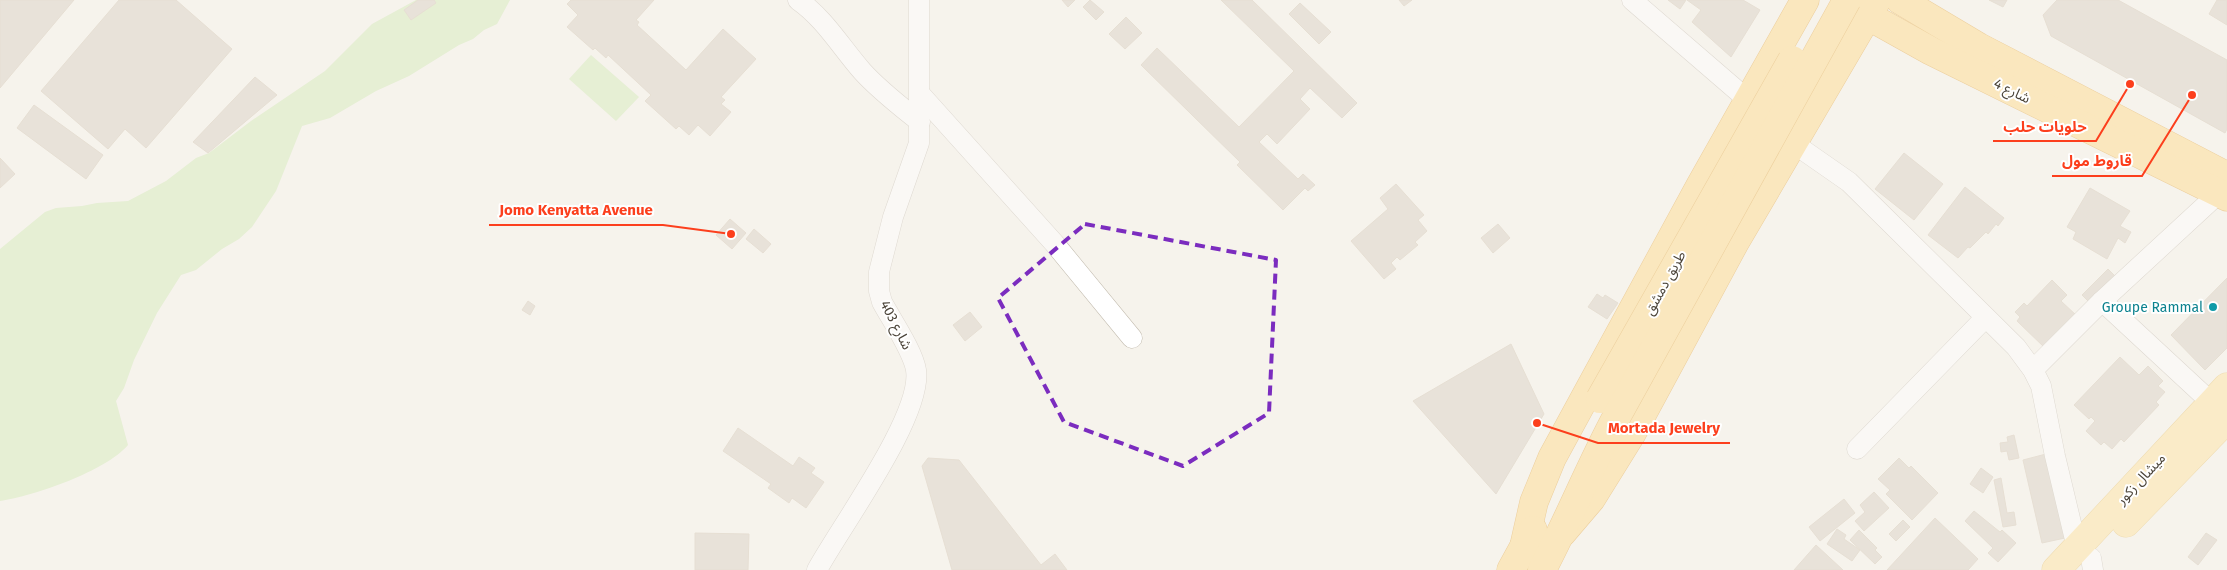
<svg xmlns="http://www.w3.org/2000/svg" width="2227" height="570" font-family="'Fira Sans','Noto Sans Arabic',sans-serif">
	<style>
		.green { fill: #d2eab5 }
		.building { fill: #d8cfc1; stroke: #d3c7b4 }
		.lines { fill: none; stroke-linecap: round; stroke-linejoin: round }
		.minor-casing { stroke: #c2bbae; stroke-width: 21 }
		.primary-casing { stroke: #e6c16a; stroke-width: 29 }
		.trunk-casing { stroke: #e0a43c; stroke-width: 29 }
		.minor { stroke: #fff; stroke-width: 20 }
		.primary { stroke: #ffe39c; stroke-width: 28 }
		.trunk { stroke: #ffd985; stroke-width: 28 }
		.trunk-bridge-casing { stroke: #e0a43c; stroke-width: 29; stroke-linecap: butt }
		.trunk-bridge { stroke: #ffd985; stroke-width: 28 }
		.marked { fill: none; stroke: #7b2cbf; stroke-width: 4; stroke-dasharray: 10 6; stroke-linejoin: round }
		.culture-dot { fill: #0f9aa8; stroke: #fff; stroke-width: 2 }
		.labels { text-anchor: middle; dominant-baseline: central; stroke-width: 4; stroke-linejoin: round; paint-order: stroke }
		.street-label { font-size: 14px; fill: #4b4439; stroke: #fff }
		.culture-label { font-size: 14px; fill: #0d838f; stroke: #fff; text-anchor: end }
		.leader { fill: none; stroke: #fc3f1d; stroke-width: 2 }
		.callout-dot { fill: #fc3f1d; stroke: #fff; stroke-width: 2 }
		.callout-label { font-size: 15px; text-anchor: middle; font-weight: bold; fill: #fc3f1d; stroke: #fff; stroke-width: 4; stroke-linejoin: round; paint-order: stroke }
	</style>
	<rect width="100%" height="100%" fill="#f6f3ec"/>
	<!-- green -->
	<g class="green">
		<path d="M416,0h94l-13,24 -13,6 -11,9 -14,6 -50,31 -33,15 -46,27 -28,8 -26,65 -24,36 -13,12 -17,10 -26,21 -15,5 -24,38 -23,47 -10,28 -8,13 12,44c-22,26 -94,51 -128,56v-252l45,-37 11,-4 26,-2 15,-3 31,-2 38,-20 30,-23 13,-5 42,-32 74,-50 47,-47z"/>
		<path d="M591,55l48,42 -23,24 -47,-42z"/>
	</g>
	<!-- building -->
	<g class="building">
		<path d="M0,0h74l-74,88z"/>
		<path d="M119,0h57l56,49 -86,99 -21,-19 -17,20 -67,-58z"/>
		<path d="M418,0h16l2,3 -25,17 -7,-10z"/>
		<path d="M571,0h83l-18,20 3,2 -2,3 49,45 37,-41 33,30 -35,38 4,3 -4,4 10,8 -21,24 -12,-11 -9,10 -10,-9 -3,3 -31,-28 6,-6 -43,-40 -2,3 -11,-10 -2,2 -26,-23 11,-12 -11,-11z"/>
		<path d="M1062,0h13l-7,7z"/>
		<path d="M1090,0l14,12 -8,8 -13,-13z"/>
		<path d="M1221,0h31l105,103 -15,15 -32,-30 -10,11 10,10 -33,35 -10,-10 -8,8 39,37 5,-5 12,11 -7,6 -3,-3 -22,22 -46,-45 3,-3 -99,-97 16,-17 82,79 55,-56z"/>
		<path d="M1399,0h13l-8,6z"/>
		<path d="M1668,0h18l-6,9z"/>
		<path d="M1687,0h56l17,10 -29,47 -39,-35 9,-12z"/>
		<path d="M1989,0h18l-4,7z"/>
		<path d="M2057,0h61l109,60v69l-2,4 -174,-97 -8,-21z"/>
		<path d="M2217,0h10v25l-18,-11z"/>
		<path d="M1300,3l31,29 -12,12 -30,-30z"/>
		<path d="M1126,17l16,16 -17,16 -16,-15z"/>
		<path d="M255,77l22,18 -69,58 -15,-11z"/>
		<path d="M34,105l69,50 -17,24 -69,-51z"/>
		<path d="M1904,153l39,31 -29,36 -39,-31z"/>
		<path d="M0,158l15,16 -15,14z"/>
		<path d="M1396,184l28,31 -6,5 9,11 -12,11 3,3 -18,15 -3,-3 -6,6 5,6 -12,10 -33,-38 37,-32 -8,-11z"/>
		<path d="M1965,187l39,31 -6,8 -2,-2 -8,10 -2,-2 -16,16 -2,-1 -10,11 -30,-23z"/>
		<path d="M2090,188l40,23 -10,15 11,6 -6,11 -7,-5 -11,21 -34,-20 3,-7 -9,-5z"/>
		<path d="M730,219l16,14 -14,16 -16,-14z"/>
		<path d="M1498,224l12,14 -17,15 -12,-15z"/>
		<path d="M754,229l17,15 -8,9 -17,-14z"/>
		<path d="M2108,269l9,9 -26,26 -9,-9z"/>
		<path d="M2227,278v70l-22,22 -34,-35z"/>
		<path d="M2052,280l15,15 -6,6 16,15 -31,33 -29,-28 3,-4 -5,-5 9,-9 3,3z"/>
		<path d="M1597,294l6,4 2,-3 13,8 -11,16 -19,-12z"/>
		<path d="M528,301l7,5 -5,9 -8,-5z"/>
		<path d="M970,312l12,15 -17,14 -12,-16z"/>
		<path d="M1511,344l33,70 -48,80 -83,-93z"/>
		<path d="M2120,357l19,18 9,-9 15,15 -5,5 7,6 -9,10 3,3 -35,37 -3,-3 -9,10 -8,-7 -3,3 -15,-14 9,-10 -4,-4 -2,2 -15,-14z"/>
		<path d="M738,428l55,38 6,-9 16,11 -4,5 13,9 -18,26 -14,-10 -3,5 -21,-15 3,-4 -48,-33z"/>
		<path d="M2014,435l5,23 -10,2 -2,-9 -6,1 -1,-9 8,-1 -1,-5z"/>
		<path d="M2046,454l19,84 -23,5 -19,-83z"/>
		<path d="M928,458l31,2 82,105 14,-11 12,16h-115l-30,-104z"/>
		<path d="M1899,458l10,10 2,-2 27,27 -26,27 -26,-26 4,-4 -12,-11z"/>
		<path d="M1981,468l12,9 -10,16 -13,-9z"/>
		<path d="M2001,478l6,35 7,-1 2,13 -13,2 -9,-47z"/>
		<path d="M1874,492l15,16 -25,23 -9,-10 10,-9 -5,-7z"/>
		<path d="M1844,499l11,14 -35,28 -11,-14z"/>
		<path d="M1974,511l26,21 2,-2 14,13 -18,19 -10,-9 5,-5 -28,-27z"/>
		<path d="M1935,518l43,41 -10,11h-81z"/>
		<path d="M1903,520l7,7 -14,14 -7,-7z"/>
		<path d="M1837,529l9,6 -2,4 16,11 -8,11 -25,-17z"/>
		<path d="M1859,530l18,18 -2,2 7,7 -7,7 -25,-24z"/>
		<path d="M695,533l54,1 -1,36h-53z"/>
		<path d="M2206,533l11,7 -19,25 -10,-8z"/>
		<path d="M1816,545l27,25h-49z"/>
	</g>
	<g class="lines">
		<!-- minor casing -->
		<g class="minor-casing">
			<g id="minor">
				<path d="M798,0c26,18 43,47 64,71 17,19 38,35 58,51"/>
				<path d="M1632,0l116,100"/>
				<path d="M920,94l134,149 78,95"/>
				<path d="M1793,143l56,39 167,165 17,23 8,16 14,70 22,92"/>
				<path d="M2102,301l110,102"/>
				<path d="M2033,370l69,-69 117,-108"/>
				<path d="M1857,449l128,-131"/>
				<path d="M2091,558l2,12"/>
				<path d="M817,570c24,-44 106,-155 99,-200 -3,-19 -25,-51 -34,-68l-3,-11v-19l14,-55 26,-74v-143"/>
			</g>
		</g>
		<!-- primary casing -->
		<g class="primary-casing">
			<g id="primary">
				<path d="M2126,523l101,-104"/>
				<path d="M2056,570l171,-183"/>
			</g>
		</g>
		<!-- trunk casing -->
		<g class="trunk-casing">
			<g id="trunk">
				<path d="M1900,0l79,47 248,129"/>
				<path d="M1854,8l77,43 296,146"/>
				<path d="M1562,533l29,-34 41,-66 102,-189 143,-244"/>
				<path d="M1524,546l10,-44 18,-44 148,-272 105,-186"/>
				<path d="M1511,570l22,-40"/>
				<path d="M1542,570c27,-51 48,-104 75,-154"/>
			</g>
		</g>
		<!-- minor -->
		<use href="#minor" class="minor"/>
		<!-- primary -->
		<use href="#primary" class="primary"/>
		<!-- trunk -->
		<use href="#trunk" class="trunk"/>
		<!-- trunk-bridge casing -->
		<g class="trunk-bridge-casing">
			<g id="trunk-bridge">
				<path d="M1600,399l192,-339"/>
				<path d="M1617,416l230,-416"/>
			</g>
		</g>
		<!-- trunk-bridge -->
		<use href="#trunk-bridge" class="trunk-bridge"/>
	</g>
	<!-- marked area -->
	<path d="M0 0H2227V570H0ZM1085,224l191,36 -7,153 -86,53 -119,-44 -66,-124z" fill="#f6f3ec" fill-opacity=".55" fill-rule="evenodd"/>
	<path class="marked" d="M1085,224l191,36 -7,153 -86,53 -119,-44 -66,-124z"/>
	<!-- markers -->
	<circle class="culture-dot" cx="2213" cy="307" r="5"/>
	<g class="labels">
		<!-- street labels -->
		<g class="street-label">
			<text transform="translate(2012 91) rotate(26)">شارع 4</text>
			<text transform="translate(1665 283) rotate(-61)">طريق دمشق</text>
			<text transform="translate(896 325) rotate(63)">شارع 403</text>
			<text transform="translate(2141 479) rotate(-47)">ميشال زكور</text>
		</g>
		<!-- culture labels -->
		<g class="culture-label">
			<text x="2203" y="307">Groupe Rammal</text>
		</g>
	</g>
	<!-- callouts -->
	<path class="leader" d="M2130 84L2096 141H1993M2192 95L2142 176H2052M731 234L663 225H489M1537 423L1598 443H1730"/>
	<g class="callout-dot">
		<circle cx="2130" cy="84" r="5"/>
		<circle cx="2192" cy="95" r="5"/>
		<circle cx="731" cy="234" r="5"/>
		<circle cx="1537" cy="423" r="5"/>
	</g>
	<g class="callout-label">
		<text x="2045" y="132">حلويات حلب</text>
		<text x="2097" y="166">قاروط مول</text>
		<text x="576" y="215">Jomo Kenyatta Avenue</text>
		<text x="1664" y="433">Mortada Jewelry</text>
	</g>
</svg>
